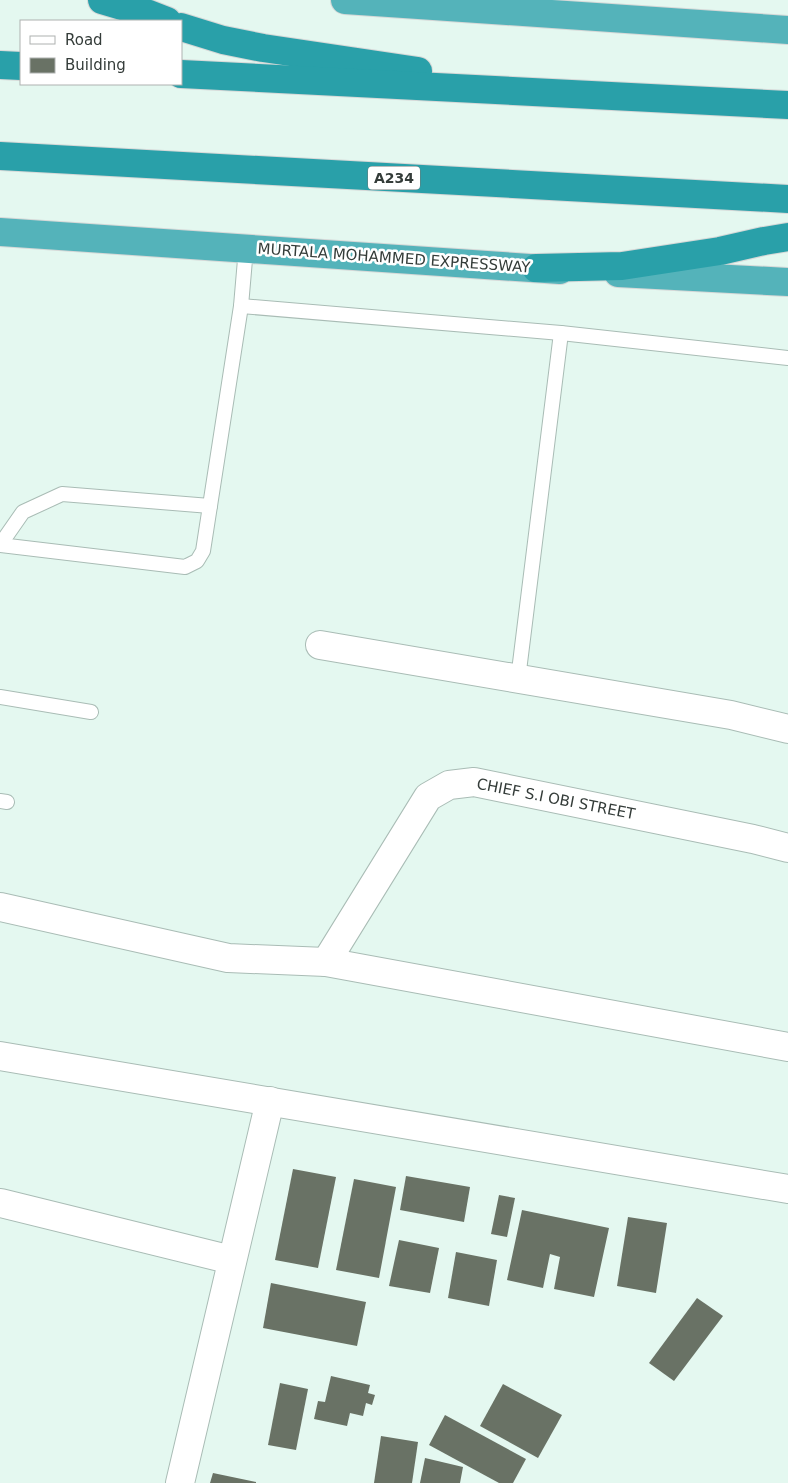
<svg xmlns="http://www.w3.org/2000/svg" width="788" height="1483" font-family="'DejaVu Sans',sans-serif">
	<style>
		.building { fill: #697265 }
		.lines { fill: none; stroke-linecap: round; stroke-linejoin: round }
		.service-casing { stroke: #a9bcb5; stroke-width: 16 }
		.minor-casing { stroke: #a9bcb5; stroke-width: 30 }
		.trunk-casing { stroke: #d6d8d7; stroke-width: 30 }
		.motorway-casing { stroke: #d6d8d7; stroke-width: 30 }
		.service { stroke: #fff; stroke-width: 14 }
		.minor { stroke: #fff; stroke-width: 28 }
		.trunk { stroke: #54b3ba; stroke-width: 28 }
		.motorway { stroke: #29a0a9; stroke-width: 28 }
		.labels { text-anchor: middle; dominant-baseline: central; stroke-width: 5; stroke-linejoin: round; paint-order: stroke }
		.shield { fill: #fff; stroke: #717674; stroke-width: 1 }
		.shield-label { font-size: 14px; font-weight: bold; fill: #343c39 }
		.street-label { font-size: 15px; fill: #343c39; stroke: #fff }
	</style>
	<rect width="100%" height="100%" fill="#e4f8f0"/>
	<!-- building -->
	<g class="building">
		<path d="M293,1169l43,8 -18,91 -43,-8z"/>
		<path d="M406,1176l64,11 -6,35 -64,-12z"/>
		<path d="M354,1179l42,8 -17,91 -43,-8z"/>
		<path d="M499,1195l16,3 -8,39 -16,-3z"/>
		<path d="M522,1210l87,18 -15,69 -40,-8 6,-32 -10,-3 -7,34 -36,-8z"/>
		<path d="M628,1217l39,6 -11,70 -39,-7z"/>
		<path d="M399,1240l40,8 -9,45 -41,-7z"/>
		<path d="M456,1252l41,8 -8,46 -41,-8z"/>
		<path d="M271,1283l95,19 -9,44 -94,-18z"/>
		<path d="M697,1298l26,18 -49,65 -25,-18z"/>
		<path d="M331,1376l39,9 -2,8 7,2 -3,10 -6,-2 -3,13 -13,-3 -3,13 -33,-7 4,-18 7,1z"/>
		<path d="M280,1383l28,6 -12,61 -28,-5z"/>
		<path d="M503,1384l59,31 -24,43 -58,-32z"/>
		<path d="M445,1415l81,44 -13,24h-14l-70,-38z"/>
		<path d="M381,1436l37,6 -6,41h-38z"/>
		<path d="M425,1458l38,9 -3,16h-40z"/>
		<path d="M213,1473l43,9v1h-46z"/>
	</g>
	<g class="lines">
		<!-- service casing -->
		<g class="service-casing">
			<g id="service">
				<path d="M241,306l320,27 227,25"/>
				<path d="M0,545l185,22 12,-6 6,-10 38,-245 5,-58"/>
				<path d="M0,545l23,-33 39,-18 148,12"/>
				<path d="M518,679l43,-346"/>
				<path d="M0,697l91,15"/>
				<path d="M0,801l7,1"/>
			</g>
		</g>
		<!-- minor casing -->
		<g class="minor-casing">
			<g id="minor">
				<path d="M320,645l411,70 57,14"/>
				<path d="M0,907l228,51 98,4 462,85"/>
				<path d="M326,962l102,-165 21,-12 25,-3 279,57 35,9"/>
				<path d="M0,1056l788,133"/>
				<path d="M1,1203l231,57"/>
				<path d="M180,1483l90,-382"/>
			</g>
		</g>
		<!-- trunk casing -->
		<g class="trunk-casing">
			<g id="trunk">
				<path d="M345,0l443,30"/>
				<path d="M0,232l560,38"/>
				<path d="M618,273l170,9"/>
			</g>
		</g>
		<!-- motorway casing -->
		<g class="motorway-casing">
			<g id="motorway">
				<path d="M102,0l47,14 18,7"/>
				<path d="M181,27l42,13 40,8 155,23"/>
				<path d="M0,65l21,1"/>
				<path d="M181,74l607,31"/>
				<path d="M0,156l788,43"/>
				<path d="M536,268l86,-2 98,-15 44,-10 24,-4"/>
			</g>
		</g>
		<!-- service -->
		<use href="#service" class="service"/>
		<!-- minor -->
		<use href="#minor" class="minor"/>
		<!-- trunk -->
		<use href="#trunk" class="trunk"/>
		<!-- motorway -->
		<use href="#motorway" class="motorway"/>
	</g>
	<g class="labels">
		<!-- shield labels -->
		<rect class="shield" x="368" y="166.5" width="52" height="23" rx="4"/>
		<g class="shield-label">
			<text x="394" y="178">A234</text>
		</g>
		<!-- street labels -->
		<g class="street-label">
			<text transform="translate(394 258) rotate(4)">MURTALA MOHAMMED EXPRESSWAY</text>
			<text transform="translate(556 799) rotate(11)">CHIEF S.I OBI STREET</text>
		</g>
	</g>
	<!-- legend -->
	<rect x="20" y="20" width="162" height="65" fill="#ffffff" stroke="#aeb1b0"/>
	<rect x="30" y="36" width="25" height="8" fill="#ffffff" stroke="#aeb1b0"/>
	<text x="65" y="45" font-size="15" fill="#343c39">Road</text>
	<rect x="30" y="58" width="25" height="15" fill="#697265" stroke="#aeb1b0"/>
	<text x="65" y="70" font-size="15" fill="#343c39">Building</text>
</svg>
